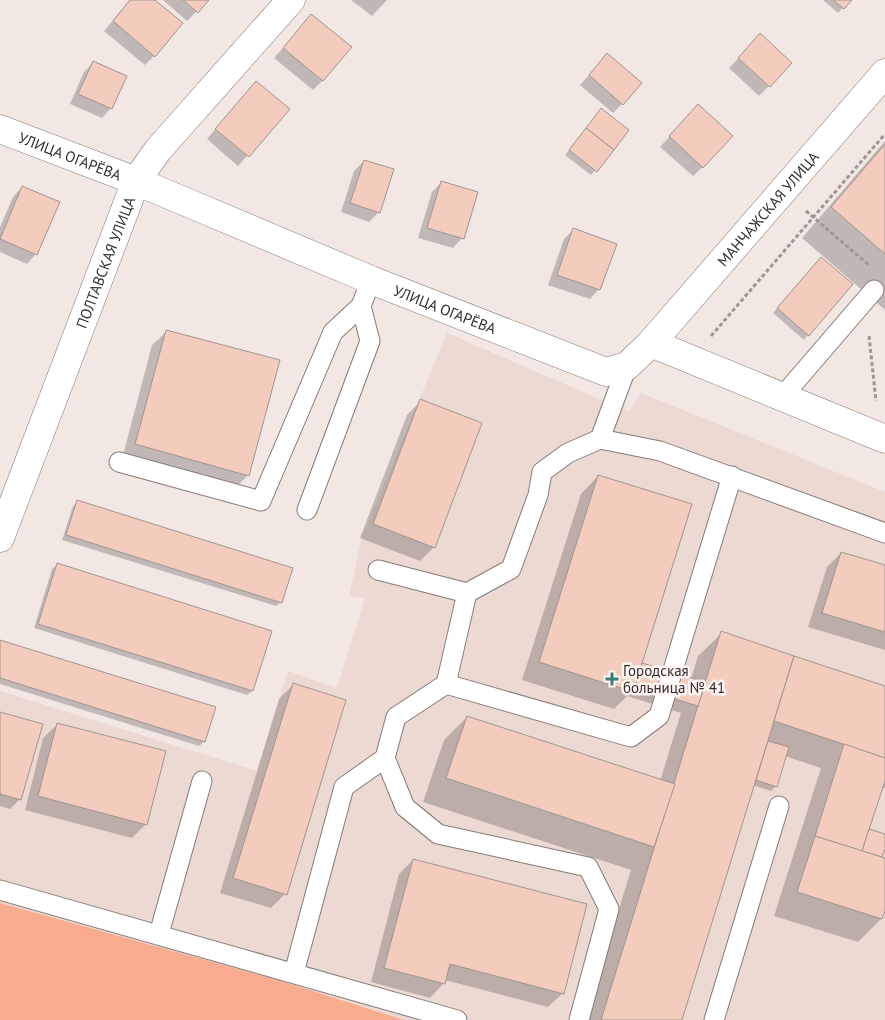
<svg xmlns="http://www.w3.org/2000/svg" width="885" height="1020" font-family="'PT Sans',sans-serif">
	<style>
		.built { fill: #ecd9d2 }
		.green { fill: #f8ac8f }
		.shadow { fill: #0003 }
		.building { fill: #f4ccbd; stroke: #9e9491 }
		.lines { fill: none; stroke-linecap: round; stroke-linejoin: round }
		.lane-casing { stroke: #847b77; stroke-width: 21 }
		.street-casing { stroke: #847b77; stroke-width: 29 }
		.path { stroke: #9d9693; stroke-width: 3; stroke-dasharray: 4 2.5; stroke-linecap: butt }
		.lane { stroke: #fff; stroke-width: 19 }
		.street { stroke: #fff; stroke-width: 28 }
		.poi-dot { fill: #377f7c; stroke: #fef5f2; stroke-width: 2 }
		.labels { text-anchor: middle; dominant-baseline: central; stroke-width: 5; stroke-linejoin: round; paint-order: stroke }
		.street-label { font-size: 15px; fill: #322e2d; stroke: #fef5f2 }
		.poi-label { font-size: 15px; fill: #322e2d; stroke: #fef5f2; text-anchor: start }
	</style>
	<rect width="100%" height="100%" fill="#f2e7e3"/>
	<!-- built -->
	<path class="built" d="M447,333l182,79 12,-19 244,99v528h-885v-329l257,80 31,-100 49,17 28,-90 -16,-2 13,-59z"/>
	<!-- green -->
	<path class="green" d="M0,903l281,78 123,39h-404z"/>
	<!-- shadow -->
	<g class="shadow">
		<path d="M130,0h23l1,56 -9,9 -41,-34z"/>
		<path d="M163,0h45l-21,21z"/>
		<path d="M351,0h36l-15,16z"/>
		<path d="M823,0h27l-12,13z"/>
		<path d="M311,16l12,64 -10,10 -39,-32z"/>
		<path d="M751,45l40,18 -32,33 -30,-28z"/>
		<path d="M607,55l15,49 -9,9 -33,-28z"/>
		<path d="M93,63l18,45 -9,10 -32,-14 14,-32z"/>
		<path d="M247,92l41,18 -50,56 -31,-27z"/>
		<path d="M597,115l30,15 -36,45 -26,-20z"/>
		<path d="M689,115l14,52 -10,9 -33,-29z"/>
		<path d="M885,141v169l-83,-72z"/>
		<path d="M364,161l15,51 -10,10 -28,-10 13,-41z"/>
		<path d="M442,182l20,56 -9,10 -35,-10 14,-46z"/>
		<path d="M22,187l14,67 -9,10 -27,-12v-25l13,-30z"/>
		<path d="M573,230l26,59 -9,10 -42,-14 16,-46z"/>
		<path d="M817,263l-9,72 -4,5 -31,-27z"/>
		<path d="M167,331l81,144 -14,14 -112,-30 30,-114z"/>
		<path d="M421,401l13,146 -14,14 -60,-23 47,-123z"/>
		<path d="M598,476l43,187 50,16 7,-23 24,-23 163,54v101l-3,-1 -14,43 17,6v9l-4,13 4,1v47l-4,13 -23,23 -84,-26 47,-148 -36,-12 -9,30 -5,5 -18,-6 -72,235h-96l46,-150 -208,-68 21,-62 23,-23 193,64 21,-68 -54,-17 -13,13 -92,-29 59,-186z"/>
		<path d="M78,502l203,100 -5,4 -214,-66 11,-34z"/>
		<path d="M841,553l44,13v84l-77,-23 19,-60z"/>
		<path d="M57,565l214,66 -19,60 -5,4 -213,-67 18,-59z"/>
		<path d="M0,641l214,67 -10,34 -5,4 -199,-62z"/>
		<path d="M293,685l-8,209 -14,14 -51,-15 59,-194z"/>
		<path d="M0,713l20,86 -10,10 -10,-3z"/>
		<path d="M58,724l88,100 -14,14 -107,-28 18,-72z"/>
		<path d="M413,860l150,133 -15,14 -103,-27 -1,3 -14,15 -59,-16 28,-108z"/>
	</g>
	<!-- building -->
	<g class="building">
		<path d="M130,0h25l28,23 -28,34 -42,-36z"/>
		<path d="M183,0h26l-11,13z"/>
		<path d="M833,0h19l-8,9z"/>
		<path d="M311,14l41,33 -29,34 -40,-33z"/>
		<path d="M760,33l32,30 -22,24 -32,-29z"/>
		<path d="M607,53l35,30 -19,22 -34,-30z"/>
		<path d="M93,61l34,15 -15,33 -34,-15z"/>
		<path d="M256,81l34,28 -41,48 -34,-28z"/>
		<path d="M698,104l35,32 -30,32 -34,-32z"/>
		<path d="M601,108l28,22 -15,20 -28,-22z"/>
		<path d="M586,128l28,22 -17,22 -28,-22z"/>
		<path d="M885,144v110l-54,-47z"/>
		<path d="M364,160l30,9 -14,44 -30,-10z"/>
		<path d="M441,181l37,11 -14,47 -37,-11z"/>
		<path d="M22,186l38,16 -23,53 -37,-16z"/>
		<path d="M573,228l44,16 -17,46 -43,-15z"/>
		<path d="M821,257l32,27 -44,52 -32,-28z"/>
		<path d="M166,330l114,30 -31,116 -114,-32z"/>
		<path d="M420,399l62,24 -47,125 -62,-24z"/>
		<path d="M598,475l94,29 -59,188 -94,-30z"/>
		<path d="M77,500l216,68 -11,35 -216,-68z"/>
		<path d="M841,552l44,13v67l-63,-19z"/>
		<path d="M57,563l215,68 -19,60 -215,-67z"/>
		<path d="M721,631l73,25 -112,364h-81z"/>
		<path d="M0,640l216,67 -11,35 -205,-64z"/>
		<path d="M794,656l91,30v72l-111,-37z"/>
		<path d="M642,663l64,19 -8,24 -63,-19z"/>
		<path d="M293,683l53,17 -59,195 -54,-17z"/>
		<path d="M0,712l43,12 -22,76 -21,-6z"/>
		<path d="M467,716l208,68 -21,63 -208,-69z"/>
		<path d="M57,723l109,28 -19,74 -109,-29z"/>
		<path d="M768,741l21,6 -12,40 -21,-7z"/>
		<path d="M844,744l41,14v23l-23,70 -47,-15z"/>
		<path d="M869,829l16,5v15l-3,8 -20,-6z"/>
		<path d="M815,836l70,22v53l-3,8 -85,-27z"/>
		<path d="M413,859l174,45 -23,90 -114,-30 -5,20 -61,-16z"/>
	</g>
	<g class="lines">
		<!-- lane casing -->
		<g class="lane-casing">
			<g id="lane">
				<path d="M782,397l92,-107"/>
				<path d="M600,439l27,-73"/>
				<path d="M119,462l142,39 72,-169 28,-26 10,-26"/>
				<path d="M307,510l63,-169 -9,-35"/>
				<path d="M378,570l89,23"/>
				<path d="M446,684l185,53 28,-21 73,-240"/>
				<path d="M385,758l20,49 33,27 150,33 21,42 -30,111"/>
				<path d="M0,890l457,130"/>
				<path d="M159,934l43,-153"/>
				<path d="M294,973l50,-186 41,-29 11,-41 50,-33 21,-91 44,-24 27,-74 4,-23 26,-19 32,-14 60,12 225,82"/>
				<path d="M714,1020l65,-214"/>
			</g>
		</g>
		<!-- street casing -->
		<g class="street-casing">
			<g id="street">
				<path id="s1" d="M0,129l136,52 235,99 235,92 21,-6 24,-23 234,-270"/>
				<path d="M651,343l234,96"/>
				<path id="s2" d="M0,538l136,-357 22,-31 133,-150"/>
			</g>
		</g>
		<!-- path -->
		<g class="path">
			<path d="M806,211l64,55"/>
			<path d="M711,336l174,-202"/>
			<path d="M869,336l7,65"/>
		</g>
		<!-- lane -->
		<use href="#lane" class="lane"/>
		<!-- street -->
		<use href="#street" class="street"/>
	</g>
	<!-- markers -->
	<path class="poi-dot" d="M609.5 671.5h5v5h5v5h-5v5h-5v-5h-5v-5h5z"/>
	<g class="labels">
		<!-- street labels -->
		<g class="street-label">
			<text stroke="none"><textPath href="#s1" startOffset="75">УЛИЦА ОГАРЁВА</textPath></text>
			<text stroke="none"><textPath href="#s1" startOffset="886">МАНЧАЖСКАЯ УЛИЦА</textPath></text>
			<text stroke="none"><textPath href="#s2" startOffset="295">ПОЛТАВСКАЯ УЛИЦА</textPath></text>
			<text stroke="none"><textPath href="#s1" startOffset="480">УЛИЦА ОГАРЁВА</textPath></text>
		</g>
		<!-- poi labels -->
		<g class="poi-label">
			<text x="623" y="670">Городская<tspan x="623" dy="17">больница № 41</tspan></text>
		</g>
	</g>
</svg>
